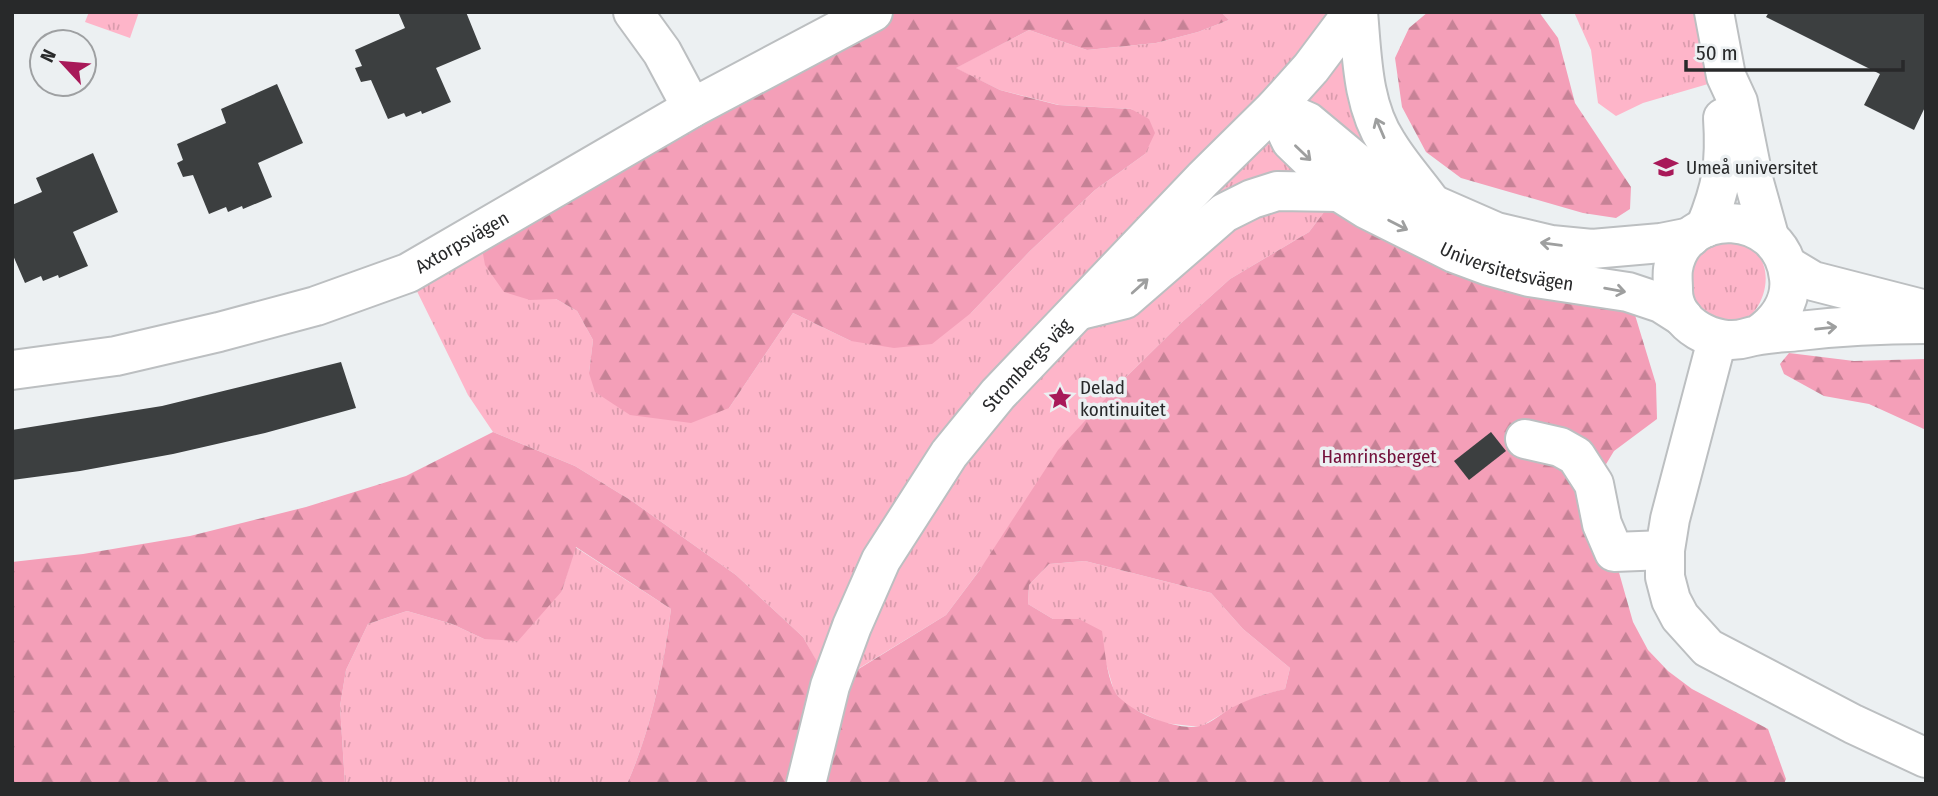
<svg xmlns="http://www.w3.org/2000/svg" width="1938" height="796" font-family="'Fira Sans Condensed',sans-serif">
	<style>
		.grass { fill: url(#grass-tufts) }
		.forest { fill: url(#forest-firs); fill-rule: evenodd }
		.building { fill: #3c3f40 }
		.lines { fill: none; stroke-linecap: round; stroke-linejoin: round }
		.minor-casing { stroke: #bcbfc1; stroke-width: 42 }
		.minor { stroke: #fff; stroke-width: 38 }
		.oneway { stroke: #9e9f9f }
		.labels { text-anchor: middle; dominant-baseline: central; stroke-width: 7; stroke-linejoin: round; paint-order: stroke }
		.poi-label { font-size: 19px; fill: #28292a; stroke: #ecf0f2; text-anchor: start }
		.street-label { font-size: 19px; fill: #28292a; stroke: #ecf0f2 }
		.park-label { font-size: 19px; fill: #720f3a; stroke: #ecf0f2 }
	</style>
	<defs>
		<pattern id="grass-tufts" width="24" height="20" patternUnits="userSpaceOnUse" patternTransform="scale(1.75)"><rect width="24" height="20" fill="#feb5c9"/><path d="M3 7l-1-3M5 7V3M7 7l1-3M15 17l-1-3M17 17v-4M19 17l1-3" fill="none" stroke="#da9cad"/></pattern>
		<pattern id="forest-firs" width="22" height="20" patternUnits="userSpaceOnUse" patternTransform="scale(1.75)"><rect width="22" height="20" fill="#f49fb8"/><path d="M5 1l3.5 6h-7zM16 11l3.5 6h-7z" fill="#c68296"/></pattern>
	</defs>
	<rect width="100%" height="100%" fill="#ecf0f2"/>
	<!-- grass -->
	<g class="grass">
		<path d="M89,12h50l-9,26 -45,-16z"/>
		<path d="M1221,12h137l28,130 -47,50 -30,40 -79,47 -50,45 -61,60 -173,231 -116,71 -27,-49 -67,-62 -104,-74 -57,-35 -82,-34 -25,-37 -60,-122 71,-41 51,67h26l21,12 16,29 -4,33 140,35 64,-95 58,28 120,-28 59,-62 65,-61 50,-36 -13,-45 -73,-4 -59,-15 -45,-22 74,-38 58,20 69,-7 42,-11 31,-12z"/>
		<path d="M1574,12h126l8,43v29l-65,19 -27,13 -18,-13 -7,-53z"/>
		<path d="M1720,240c8,2 19,2 27,6 38,19 12,88 -24,77 -11,-4 -24,-13 -34,-19 -2,-43 -10,-44 31,-64z"/>
		<path d="M575,547l96,62c-8,61 -19,118 -44,175h-282l-5,-78 6,-36 22,-46 39,-13 45,13 32,15 78,-48z"/>
		<path d="M1085,561l126,32 32,36 47,39 -5,21 -23,6 -28,12 -34,20 -36,-4 -39,-18 -11,-14 -8,-28 -27,-44h-26l-25,-15 1,-19 20,-21z"/>
	</g>
	<!-- forest -->
	<g class="forest">
		<path d="M873,12h348l8,8 -31,12 -42,11 -69,7 -58,-20 -73,38 44,22 58,15 73,4 18,10 6,14 -10,21 -50,36 -65,61 -59,62 -39,31 -38,4 -43,-7 -58,-28 -64,95 -38,15 -61,-8 -35,-23 -6,-19 4,-33 -16,-29 -21,-12 -26,1 -26,-8 -19,-27 -6,-33z"/>
		<path d="M1428,12h111l19,26 17,65 56,84 -1,22 -14,9 -33,-5 -122,-35 -35,-26 -24,-45 -7,-49 14,-30z"/>
		<path d="M1339,192l289,100 28,92 1,35 -43,32 -20,33 39,138 15,28 20,21 24,18 76,40 18,50 -2,5h-1157c25,-57 36,-114 44,-175l-95,-62 -14,44 -44,50 -34,-2 -32,-15 -45,-13 -39,13 -22,46 -6,36 5,78h-333v-222l71,-8 107,-18 116,-29 100,-31 87,-44 82,34 57,35 104,74 67,62 28,49 115,-71 33,-44 79,-121 61,-66 61,-60 50,-45 79,-47zM1085,561l126,32 32,36 47,39 -5,21c-18,4 -35,9 -52,18 -10,5 -21,16 -33,19 -21,6 -77,-16 -86,-36 -8,-18 -9,-40 -12,-59l-23,-12h-26l-25,-15 1,-19 20,-21z"/>
		<path d="M1789,353l65,8 72,-2v71l-57,-26 -45,-8 -40,-22 -4,-10z"/>
	</g>
	<!-- building -->
	<g class="building">
		<path d="M403,12h63l15,37 -45,19 15,34 -29,12 -1,-3 -15,6 -2,-4 -16,6 -17,-39 -10,2 -6,-14 7,-2 -7,-16 50,-22 -6,-14z"/>
		<path d="M1769,12h157v93l-12,25 -50,-25 16,-31 -114,-57z"/>
		<path d="M277,84l26,59 -45,20 14,34 -29,12 -1,-3 -14,6 -2,-5 -17,7 -16,-39 -10,2 -6,-14 6,-3 -6,-16 49,-21 -5,-14z"/>
		<path d="M93,153l25,59 -45,20 15,34 -29,12 -1,-3 -15,6 -2,-5 -16,7 -13,-30v-48l30,-13 -6,-14z"/>
		<path d="M341,362l15,46 -91,25 -92,21 -93,17 -68,9v-50l150,-24z"/>
		<path d="M1491,432l15,19 -37,29 -15,-19z"/>
	</g>
	<g class="lines">
		<!-- minor casing -->
		<g class="minor-casing">
			<g id="minor">
				<path d="M633,12l29,40 30,56"/>
				<path d="M1358,12c4,44 4,93 29,131 13,22 31,41 45,61"/>
				<path d="M1714,12l12,64 12,26 16,80 15,54"/>
				<path id="s1" d="M1275,108l16,33 29,28 19,23 27,17 88,44 35,13 40,11 99,15 33,11 22,14"/>
				<path d="M1283,111l25,11 66,55 24,17 34,10 64,28 55,13 41,4 69,-6 30,-6"/>
				<path d="M1705,228c17,-41 21,-65 18,-110"/>
				<path d="M1788,266l25,15 113,29"/>
				<path d="M1080,310l45,-11 99,-86 28,-14 25,-8 62,1"/>
				<path d="M1758,335c19,-13 34,-33 31,-57 -7,-70 -106,-73 -116,-9 -1,6 0,14 0,21 0,35 43,57 73,48 17,-5 35,-5 53,-7 42,-5 84,-7 127,-7"/>
				<path d="M1717,340l-47,179 -5,31v27l6,23 9,17 28,31 145,76 73,34"/>
				<path id="s2" d="M12,370l104,-14 103,-24 97,-26 92,-33 284,-165 181,-96"/>
				<path d="M1525,439l35,8 16,9 18,28 8,40 12,28 51,-2"/>
				<path id="s3" d="M806,784l24,-98 22,-60 29,-66 68,-106 49,-60 205,-215 72,-71 36,-40 42,-56"/>
			</g>
		</g>
		<!-- minor -->
		<use href="#minor" class="minor"/>
	</g>
	<!-- one-way arrows -->
	<defs><path id="oneway-shaft" d="M-6 0H5M1.5-3L5.5 0L1.5 3" fill="none" stroke-width="1.6" stroke-linecap="round" stroke-linejoin="round" transform="scale(1.75)"/></defs>
	<g class="oneway">
		<use href="#oneway-shaft" transform="translate(1380 128) rotate(-113)"/>
		<use href="#oneway-shaft" transform="translate(1303 153) rotate(44)"/>
		<use href="#oneway-shaft" transform="translate(1398 225) rotate(27)"/>
		<use href="#oneway-shaft" transform="translate(1551 244) rotate(-172)"/>
		<use href="#oneway-shaft" transform="translate(1140 286) rotate(-42)"/>
		<use href="#oneway-shaft" transform="translate(1615 290) rotate(10)"/>
		<use href="#oneway-shaft" transform="translate(1826 328) rotate(-6)"/>
	</g>
	<!-- icons -->
	<defs>
		<g id="university-bare" transform="scale(1.89)"><path d="M0-5L7-2L0 1L-7-2ZM-4 1L0 2.5L4 1V4Q0 6-4 4Z" fill="#a81959" stroke="#ecf0f2" stroke-width="2.5" paint-order="stroke"/></g>
		<g id="sight-bare" transform="scale(1.89)"><path d="M0-6L1.8-2.2L6-1.7L2.9 1.2L3.7 5.4L0 3.3L-3.7 5.4L-2.9 1.2L-6-1.7L-1.8-2.2Z" fill="#a81959" stroke="#ecf0f2" stroke-width="2.5" paint-order="stroke"/></g>
	</defs>
	<g fill-rule="evenodd">
		<use href="#university-bare" x="1666" y="167"/>
		<use href="#sight-bare" x="1060" y="398"/>
	</g>
	<g class="labels">
		<!-- poi labels -->
		<g class="poi-label">
			<text x="1686" y="167">Umeå universitet</text>
			<text x="1080" y="387">Delad<tspan x="1080" dy="22">kontinuitet</tspan></text>
		</g>
		<!-- street labels -->
		<g class="street-label">
			<text stroke="none"><textPath href="#s2" startOffset="471">Axtorpsvägen</textPath></text>
			<text stroke="none"><textPath href="#s1" startOffset="292">Universitetsvägen</textPath></text>
			<text stroke="none"><textPath href="#s3" startOffset="481">Strombergs väg</textPath></text>
		</g>
		<!-- park labels -->
		<g class="park-label">
			<text x="1379" y="456">Hamrinsberget</text>
		</g>
	</g>
	<!-- border -->
	<rect width="1938" height="796" fill="none" stroke="#28292a" stroke-width="28"/>
	<!-- north arrow -->
	<g transform="translate(63 63) rotate(296)"><circle r="33" fill="#ecf0f2" stroke="#9ea0a2" stroke-width="2"/>
	<path d="M0-5L12 26L0 18L-12 26Z" fill="#a81959"/>
	<text y="-10" font-size="19" font-weight="bold" text-anchor="middle" fill="#28292a">N</text>
	</g>
	<!-- scale -->
	<path d="M1686 60v10h217v-10" fill="none" stroke="#28292a" stroke-width="3.5"/>
	<text x="1696" y="60" font-size="21" fill="#28292a" stroke="#ecf0f2" stroke-width="5" paint-order="stroke">50 m</text>
</svg>
